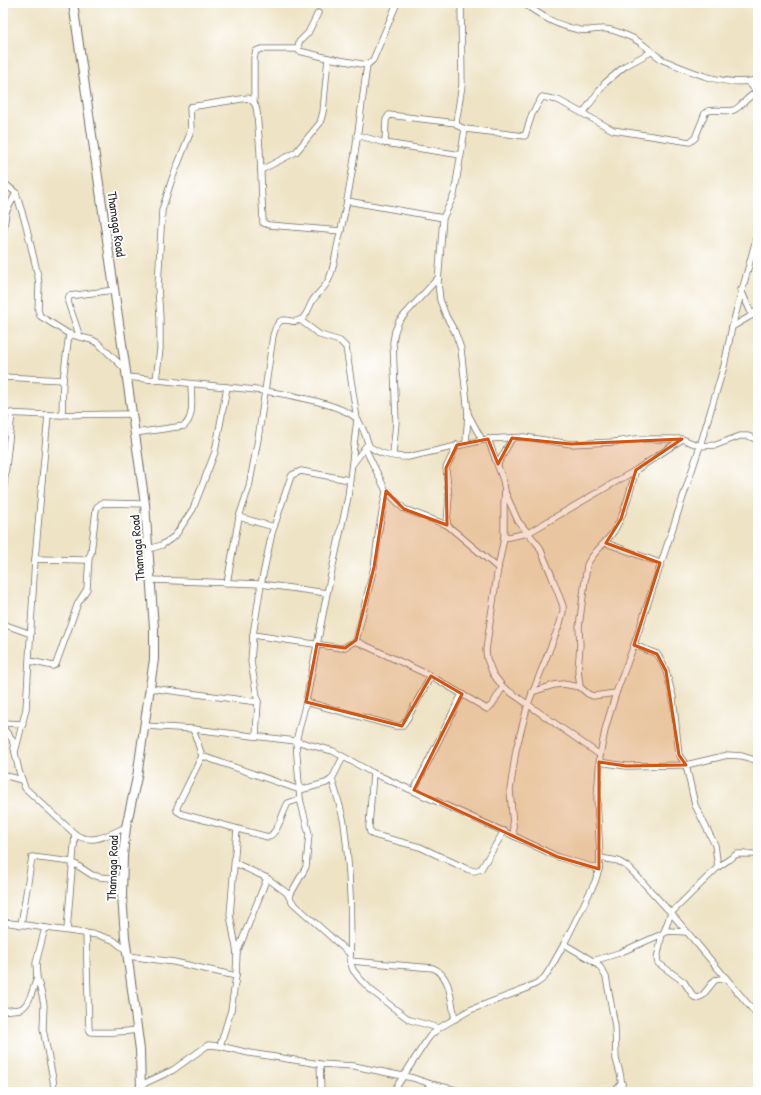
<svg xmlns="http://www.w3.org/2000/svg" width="761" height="1095" font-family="'Patrick Hand',sans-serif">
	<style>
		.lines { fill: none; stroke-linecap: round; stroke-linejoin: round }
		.minor-casing { stroke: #6f6b61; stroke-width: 7 }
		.secondary-casing { stroke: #6f6b61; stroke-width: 10 }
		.minor { stroke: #fff; stroke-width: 5.5 }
		.secondary { stroke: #fff; stroke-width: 8 }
		.marked { fill: #d5540f; fill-opacity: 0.2; stroke: #d5540f; stroke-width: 3; stroke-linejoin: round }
		.labels { text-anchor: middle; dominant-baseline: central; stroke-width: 4; stroke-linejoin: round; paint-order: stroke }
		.street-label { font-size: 13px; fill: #2b2b2b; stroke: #fff }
	</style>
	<rect width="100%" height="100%" fill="#fff"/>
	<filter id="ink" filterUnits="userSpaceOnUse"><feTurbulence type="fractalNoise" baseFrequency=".025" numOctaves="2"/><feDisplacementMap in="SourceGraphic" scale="8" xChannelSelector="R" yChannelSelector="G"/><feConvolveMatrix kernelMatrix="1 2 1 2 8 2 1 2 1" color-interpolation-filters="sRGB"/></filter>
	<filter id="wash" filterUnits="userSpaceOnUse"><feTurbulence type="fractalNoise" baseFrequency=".012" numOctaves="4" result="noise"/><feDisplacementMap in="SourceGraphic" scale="16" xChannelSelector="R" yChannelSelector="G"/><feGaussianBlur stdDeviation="0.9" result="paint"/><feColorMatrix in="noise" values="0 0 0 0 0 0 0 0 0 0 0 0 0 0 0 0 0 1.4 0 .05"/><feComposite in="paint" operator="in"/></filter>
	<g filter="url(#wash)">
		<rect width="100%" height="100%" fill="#eee3c5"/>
	</g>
	<g filter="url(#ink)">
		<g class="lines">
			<!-- minor casing -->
			<g class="minor-casing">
				<g id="minor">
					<path d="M461,3l1,82 -6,38 2,3 7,3 60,7 7,-22 10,-17 16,3 55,30 77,12 5,-4 10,-25 3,-2c9,-2 18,1 26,-1 6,-2 14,-14 23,-18"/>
					<path d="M523,3c21,14 31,22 57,27 8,1 14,-1 22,-1 7,-1 19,4 26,7 16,6 22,16 35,24 31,13 61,27 95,20"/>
					<path d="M298,49l1,-7 9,-9 10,-20"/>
					<path d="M748,82l10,11"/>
					<path d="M254,101v-43l2,-7 5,-2h37l1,2 29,7 39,7 6,-5 24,-57"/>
					<path d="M583,113l22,-30 20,-17 26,-14"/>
					<path d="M465,129l-11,66 -11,23 -5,65 2,17 6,16 9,16 6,17 7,64 -2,30"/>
					<path d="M357,135l28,8 76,12"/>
					<path d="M385,143l1,-23 3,-5 67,8"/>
					<path d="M261,170l35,-18 24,-29 3,-11 5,-54"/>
					<path d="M3,182l13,11 10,32 12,51 1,9 -1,25 2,6 29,18 23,6 6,3 28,27"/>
					<path d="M347,201l96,17"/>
					<path d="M3,236l3,-24 10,-19"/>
					<path d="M741,290l11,25 6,2"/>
					<path d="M732,327l17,-10 9,-7"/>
					<path d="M80,337l-12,-35 1,-6 45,-6"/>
					<path d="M3,377l60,3"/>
					<path d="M127,377l138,14c22,3 75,13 91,27 7,7 10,19 13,28 10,8 26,11 39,11l80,-18 36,-2 47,7 43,-2 22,-3h46l18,7 16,-1 24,-9h8l10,4"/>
					<path d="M156,380l4,-31v-31l-2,-31 4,-77 10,-31 17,-43 2,-7 -1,-22 58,-9c7,4 8,7 9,14l3,40 3,71 6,2 72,6"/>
					<path d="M3,413l45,2 84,-1"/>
					<path d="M468,414l14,26"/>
					<path d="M62,415l1,-35 6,-46"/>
					<path d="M135,433l49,-7c11,-9 7,-29 7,-42"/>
					<path d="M488,439l15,41 2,10 -1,13v35l-6,30 -12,82 1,9 6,15 10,13 97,68"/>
					<path d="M365,448l21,43 18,18 43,16 51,43"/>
					<path d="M393,455l3,-33 -3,-80 2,-11 4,-10 39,-43"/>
					<path d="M498,464l14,-26"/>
					<path d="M352,465l14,-19"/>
					<path d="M505,492l13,29 21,25 12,28 12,32v6l-3,11 -32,81 -12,46 -6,40 4,46"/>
					<path d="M3,494l9,-81"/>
					<path d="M239,517l35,10"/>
					<path d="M447,525l2,-29 -3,-28 11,-23"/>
					<path d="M504,538l24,-5 108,-63 45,-30"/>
					<path d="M606,543l54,20"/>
					<path d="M149,549l13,-4 13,-9 18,-27 22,-57 12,-65"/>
					<path d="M35,559l13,-144"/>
					<path d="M152,580l109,4 66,9"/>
					<path d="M227,583l12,-66 10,-30 9,-48 15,-103c7,-29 17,-8 29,-17 6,-5 7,-13 11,-19 4,-6 11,-11 15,-19 6,-11 7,-26 10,-38 14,-59 21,-118 29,-178"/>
					<path d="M3,624l28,10"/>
					<path d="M253,635l88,13c7,0 10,-8 17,-6l73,34 56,33 5,-4 11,-18"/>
					<path d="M356,641l18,-74 5,-38 7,-38"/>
					<path d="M634,645l23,9 3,4 6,13 7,26 6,58 7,10 9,40 20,40 3,22"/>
					<path d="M30,661l23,5 3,-2 22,-61 9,-14 2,-32"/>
					<path d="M580,687l-2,-17 2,-25 -1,-18 8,-62c5,-12 19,-22 27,-34 11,-18 16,-40 22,-61"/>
					<path d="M150,688l108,14"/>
					<path d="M532,692l22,-7 9,-1 17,3 8,7 5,2 23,-3"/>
					<path d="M306,702l89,24h7l5,-7 24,-43"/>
					<path d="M3,723l20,1"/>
					<path d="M145,726l48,3 103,12 37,10 40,22 141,63 44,21 41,12"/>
					<path d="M3,728l9,11 7,32 6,17 50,46c17,12 35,0 51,-7"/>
					<path d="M193,729l9,27 98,34 26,-7 6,-4 11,-22"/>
					<path d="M256,736l2,-34 -7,-40 2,-27 8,-51 11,-51 18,-54 2,-4 9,-4 48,9"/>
					<path d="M15,752l11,-43 9,-150 51,1 3,-3 2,-4 5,-43 1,-3 5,-4 43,1"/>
					<path d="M202,756l-25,51v4l5,3 86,23c11,-5 14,-24 20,-34l12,-4"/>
					<path d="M599,762l27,4 60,-1 42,-10 14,1 16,5"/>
					<path d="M373,773l-4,54 1,5 4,3 46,12 47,22 7,2 7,-2 23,-38"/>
					<path d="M3,775l19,5"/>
					<path d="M332,779c4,14 9,29 12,44 6,46 8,93 6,138l3,9 8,10 10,10 20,16 19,14 29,8"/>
					<path d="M414,790l48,-96"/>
					<path d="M600,858l18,3 10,6 9,9 34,37 87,103"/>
					<path d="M235,863l32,15 20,15 6,10 57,51"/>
					<path d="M289,897l17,-30 3,-33 -9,-35 -4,-58 10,-39 21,-109 21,-96 9,-78 -11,-72 -6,-6 -20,-6 -20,-15"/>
					<path d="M3,922l95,13 15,5 14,11"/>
					<path d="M21,925l11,-68 40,5 20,13 8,2 22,2"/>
					<path d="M45,928l-9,35 1,15 5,17 2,10 -1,24 10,50 1,13"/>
					<path d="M67,930l8,-96"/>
					<path d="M664,932l7,-19 47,-46 19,-13h21"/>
					<path d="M86,933l3,96 2,3c16,1 31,0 47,-2"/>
					<path d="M662,934l-5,25 1,4 26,19 10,15 3,1 5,-2 13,-16 11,-2"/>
					<path d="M564,944l29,17 7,6 6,10 9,49 1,33 4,14 3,19"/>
					<path d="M237,953l30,-75"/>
					<path d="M128,956l46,6 62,14"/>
					<path d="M350,961l83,7c18,7 18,34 22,51"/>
					<path d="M593,961l26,-8 50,-22 17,1"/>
					<path d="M3,1011c5,-1 11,-1 17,-2 10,-3 13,-22 17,-31"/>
					<path d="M220,1046l11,-36 5,-34 1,-23 -7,-38 7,-86"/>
					<path d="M320,1064l1,28"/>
					<path d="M141,1085l32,-15 35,-25 12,1 29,7 71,11 34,2 59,12 18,6 34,8"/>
					<path d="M393,1092l32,-49 5,-7 9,-8 31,-18 53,-20 14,-7 7,-5 6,-9 14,-25 31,-62 4,-13 1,-11 -3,-60 3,-43 6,-29 10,-33 18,-48 66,-199 24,-80 8,-39 26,-95"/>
					<path d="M427,1092l3,-8"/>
					<path d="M614,1092l8,-9"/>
				</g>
			</g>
			<!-- secondary casing -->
			<g class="secondary-casing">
				<path id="secondary" d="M73,3l72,501 9,124v31l-17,118 -11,50 -3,29 -1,39 3,42 15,113 1,42"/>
			</g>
			<!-- minor -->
			<use href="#minor" class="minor"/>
			<!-- secondary -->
			<use href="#secondary" class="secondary"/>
		</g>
	</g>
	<!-- marked area -->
	<path class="marked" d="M512,438l59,6 111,-5 -46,31 -15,49 -15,24 54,20 -26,82 23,9 9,17 13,84 7,10 -60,1 -27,-4v107l-41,-12 -144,-67 48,-96 -31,-18 -29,50 -96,-24 11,-58 28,4 11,-8 18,-73 12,-76 18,18 43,16 -1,-57 11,-23 31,-6 10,25z"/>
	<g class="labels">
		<!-- street labels -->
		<g class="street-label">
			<text transform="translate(117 224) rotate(82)">Thamaga Road</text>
			<text transform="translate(137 548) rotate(-95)">Thamaga Road</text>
			<text transform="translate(112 868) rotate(-88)">Thamaga Road</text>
		</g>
	</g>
	<!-- margin -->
	<rect width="761" height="1095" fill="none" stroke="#fff" stroke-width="16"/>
</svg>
